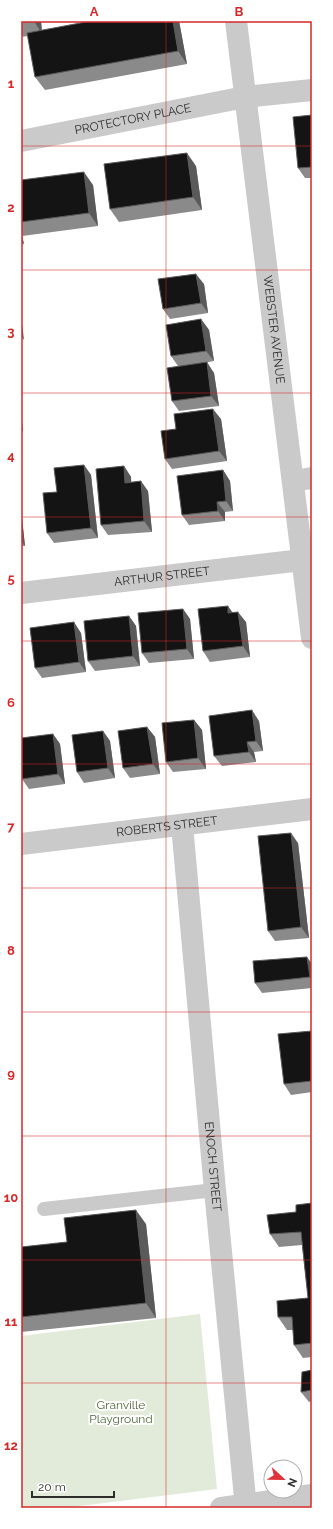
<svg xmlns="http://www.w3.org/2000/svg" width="333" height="1529" font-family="Raleway,sans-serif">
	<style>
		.green { fill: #e2eada }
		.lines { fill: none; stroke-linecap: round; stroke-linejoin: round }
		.lane { stroke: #cacaca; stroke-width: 14 }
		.street { stroke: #cacaca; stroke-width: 22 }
		.wall { fill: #8a8a8a }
		.shaded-wall { fill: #5a5a5a }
		.building { fill: #141414; stroke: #5a5a5a }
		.grid { fill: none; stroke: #d62828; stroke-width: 1; stroke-opacity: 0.55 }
		.labels { text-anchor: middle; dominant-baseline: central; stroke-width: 4; stroke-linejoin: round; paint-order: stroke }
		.street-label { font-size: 12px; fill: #2d2d2d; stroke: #fff }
		.park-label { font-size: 12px; fill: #4f673c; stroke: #fff }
		.neatline { fill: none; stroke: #d62828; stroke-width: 1.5 }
		.grid-label { font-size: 13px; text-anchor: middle; font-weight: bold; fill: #d62828 }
	</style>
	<rect width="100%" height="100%" fill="#fff"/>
	<!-- green -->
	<path class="green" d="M200,1314l17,175 -153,19h-43v-172z"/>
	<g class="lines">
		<!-- lane -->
		<path class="lane" d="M44,1209l171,-19"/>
		<!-- street -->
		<g class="street">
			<path id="s1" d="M236,21l76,617"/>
			<path id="s2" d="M21,141l224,-44 67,-7"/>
			<path d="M293,481l19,-3"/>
			<path id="s3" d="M21,593l281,-33"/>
			<path id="s4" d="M182,825l33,365 31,318"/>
			<path id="s5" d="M21,844l291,-35"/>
			<path d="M221,1508l91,-13"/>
		</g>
	</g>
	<!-- wall -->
	<g class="wall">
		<path d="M21,21h20l1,9 137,-9 8,43 -142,26 -10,-13 -7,-41 -7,1z"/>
		<path d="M312,115v63h-7l-7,-10z"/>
		<path d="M196,166l6,44 -83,12 -9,-13z"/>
		<path d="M21,180l72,5 5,41 -76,10 2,8 -3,1z"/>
		<path d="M204,284l4,29 -38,6 -7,-10z"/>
		<path d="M201,319l8,11 5,31 -16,3 16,9 5,33 -40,5 -7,-10 6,-35 -7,-10z"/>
		<path d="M221,419l6,42 -55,8 -7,-10 11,-30z"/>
		<path d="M84,465l7,10 7,63 -44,5 -7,-10 10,-41z"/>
		<path d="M124,466l7,11v5l17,9 4,41 -44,3 -7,-10z"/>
		<path d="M223,470l7,11 3,30 -8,1v9l-36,4 -7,-10z"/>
		<path d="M21,509l4,37h-4z"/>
		<path d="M183,609l7,10 4,40 -45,4 -7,-10z"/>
		<path d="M129,616l7,10 4,40 -45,5 -7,-10z"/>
		<path d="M246,622l4,35 -40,5 -7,-11z"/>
		<path d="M81,633l5,39 -44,6 -7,-10z"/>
		<path d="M194,720l8,10 4,39 -33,3 -7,-10z"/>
		<path d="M259,721l4,30 -9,1 2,10 -34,4 -8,-10z"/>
		<path d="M147,727l8,10 5,37 -30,4 -7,-10z"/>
		<path d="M103,731l7,10 5,37 -31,5 -7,-11z"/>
		<path d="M53,734l7,10 5,40 -36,5 -7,-10z"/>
		<path d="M298,843l11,95 -34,3 -7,-10z"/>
		<path d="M312,964v24l-50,5 -7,-10z"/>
		<path d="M312,1031v61l-21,3 -7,-11z"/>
		<path d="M312,1203v154l-9,1 -9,-13 -1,-15h-6l-9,-13 30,-19 -6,-53 -23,2 -9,-13 26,-22z"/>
		<path d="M146,1224l10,94 -135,14v-85l46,-5z"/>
		<path d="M312,1370v31l-3,1 -8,-10z"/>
	</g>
	<!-- shaded-wall -->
	<g class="shaded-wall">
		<path d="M34,21h7l1,13z"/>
		<path d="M173,21h6l8,43 -9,-13z"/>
		<path d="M187,153l9,13 6,44 -9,-13z"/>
		<path d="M84,172l9,13 5,41 -9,-13z"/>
		<path d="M21,234l1,2 2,8 -3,-4z"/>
		<path d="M196,274l8,10 4,29 -7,-10z"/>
		<path d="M21,315l3,25 -3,-4z"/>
		<path d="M201,319l8,11 5,31 -8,-10z"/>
		<path d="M207,362l7,11 5,33 -8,-10z"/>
		<path d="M213,409l8,10 6,42 -8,-10z"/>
		<path d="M21,411l2,21 -2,-3z"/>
		<path d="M84,465l7,10 7,63 -7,-10z"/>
		<path d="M124,466l7,11 1,16 -7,-10z"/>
		<path d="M223,470l7,11 3,30 -7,-10z"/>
		<path d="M141,481l7,10 4,41 -8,-11z"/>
		<path d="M217,502l8,10v9l-7,-10z"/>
		<path d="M21,509l4,37 -4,-6z"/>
		<path d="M228,606l7,10 -7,-3z"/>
		<path d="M183,609l7,10 4,40 -7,-10z"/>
		<path d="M238,612l8,10 4,35 -7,-11z"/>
		<path d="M129,616l7,10 4,40 -7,-10z"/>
		<path d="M74,622l7,11 5,39 -7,-10z"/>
		<path d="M252,710l7,11 4,30 -7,-10z"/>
		<path d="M194,720l8,10 4,39 -8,-11z"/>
		<path d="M147,727l8,10 5,37 -7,-10z"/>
		<path d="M103,731l7,10 5,37 -7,-10z"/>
		<path d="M53,734l7,10 5,40 -7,-10z"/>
		<path d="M247,742l7,10 2,10 -7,-10z"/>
		<path d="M291,833l7,10 11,95 -8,-11z"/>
		<path d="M307,957l5,7v16l-2,-3z"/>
		<path d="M136,1210l10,14 10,94 -10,-15z"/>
	</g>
	<!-- building -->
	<g class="building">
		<path d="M21,21h10l-10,1z"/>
		<path d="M91,21h82l5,30 -143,26 -8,-44z"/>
		<path d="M312,115v52l-14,1 -5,-51z"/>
		<path d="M187,153l6,44 -83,12 -6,-45z"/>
		<path d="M84,172l5,41 -68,9v-42z"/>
		<path d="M196,274l5,29 -38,6 -5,-30z"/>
		<path d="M201,319l5,32 -35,5 -5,-31z"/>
		<path d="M207,362l4,34 -39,5 -5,-33z"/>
		<path d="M213,409l6,42 -54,8 -4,-28 15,-2 -2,-15z"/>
		<path d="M84,465l7,63 -44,5 -4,-40 14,-1 -3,-24z"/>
		<path d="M124,466l1,17 16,-2 3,40 -43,4 -5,-56z"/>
		<path d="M223,470l3,31 -9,1 1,9 -36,4 -5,-39z"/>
		<path d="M228,606v7l10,-1 5,34 -40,5 -5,-42z"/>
		<path d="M183,609l4,40 -45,4 -4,-40z"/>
		<path d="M129,616l4,40 -45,5 -4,-40z"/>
		<path d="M74,622l5,40 -44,6 -5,-40z"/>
		<path d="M252,710l4,31 -9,1 2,10 -35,4 -5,-40z"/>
		<path d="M194,720l4,38 -32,4 -4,-39z"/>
		<path d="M147,727l6,37 -30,4 -5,-37z"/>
		<path d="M103,731l5,37 -31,4 -5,-37z"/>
		<path d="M53,734l5,40 -36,5 -1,-10v-31z"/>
		<path d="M291,833l10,94 -33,4 -10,-95z"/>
		<path d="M307,957l3,20 -55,6 -2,-22z"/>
		<path d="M312,1031v50l-28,3 -6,-50z"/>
		<path d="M312,1203v140l-18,2 -2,-28h-14l-1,-16 31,-3 -7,-66 -31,2 -3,-19 29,-3v-7z"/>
		<path d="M136,1210l10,93 -125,14v-70l46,-5 -3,-24z"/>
		<path d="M312,1370v20l-11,2 1,-20z"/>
	</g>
	<!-- grid -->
	<path class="grid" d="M166,21v1487M21,146h291M21,270h291M21,393h291M21,517h291M21,641h291M21,764h291M21,888h291M21,1012h291M21,1136h291M21,1260h291M21,1383h291"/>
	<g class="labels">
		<!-- street labels -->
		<g class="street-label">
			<text stroke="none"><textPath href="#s2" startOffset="114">PROTECTORY PLACE</textPath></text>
			<text stroke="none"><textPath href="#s1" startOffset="311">WEBSTER AVENUE</textPath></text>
			<text stroke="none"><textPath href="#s3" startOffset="142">ARTHUR STREET</textPath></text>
			<text stroke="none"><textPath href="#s5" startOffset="147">ROBERTS STREET</textPath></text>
			<text stroke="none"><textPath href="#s4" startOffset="343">ENOCH STREET</textPath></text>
		</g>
		<!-- park labels -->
		<g class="park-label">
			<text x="121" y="1405">Granville<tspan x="121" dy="14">Playground</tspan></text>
		</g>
	</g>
	<!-- border -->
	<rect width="333" height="1529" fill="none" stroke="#ffffff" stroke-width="44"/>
	<!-- north arrow -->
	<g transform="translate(283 1479) rotate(112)"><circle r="19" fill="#ffffff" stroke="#ababab"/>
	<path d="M0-3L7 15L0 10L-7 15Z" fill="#df333c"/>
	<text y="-6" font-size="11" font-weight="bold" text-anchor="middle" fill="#2d2d2d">N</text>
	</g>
	<!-- scale -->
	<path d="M32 1491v6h82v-6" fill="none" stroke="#2d2d2d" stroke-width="2"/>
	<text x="38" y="1491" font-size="12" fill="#2d2d2d" stroke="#ffffff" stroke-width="3" paint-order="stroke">20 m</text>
	<rect x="22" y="22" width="289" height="1485" class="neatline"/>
	<g class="grid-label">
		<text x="94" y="16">A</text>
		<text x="239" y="16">B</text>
		<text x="11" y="88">1</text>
		<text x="11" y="212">2</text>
		<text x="11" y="336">3</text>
		<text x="11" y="460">4</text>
		<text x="11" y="583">5</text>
		<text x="11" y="707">6</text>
		<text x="11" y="831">7</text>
		<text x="11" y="955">8</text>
		<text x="11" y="1078">9</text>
		<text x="11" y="1202">10</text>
		<text x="11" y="1326">11</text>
		<text x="11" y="1450">12</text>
	</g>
</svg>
